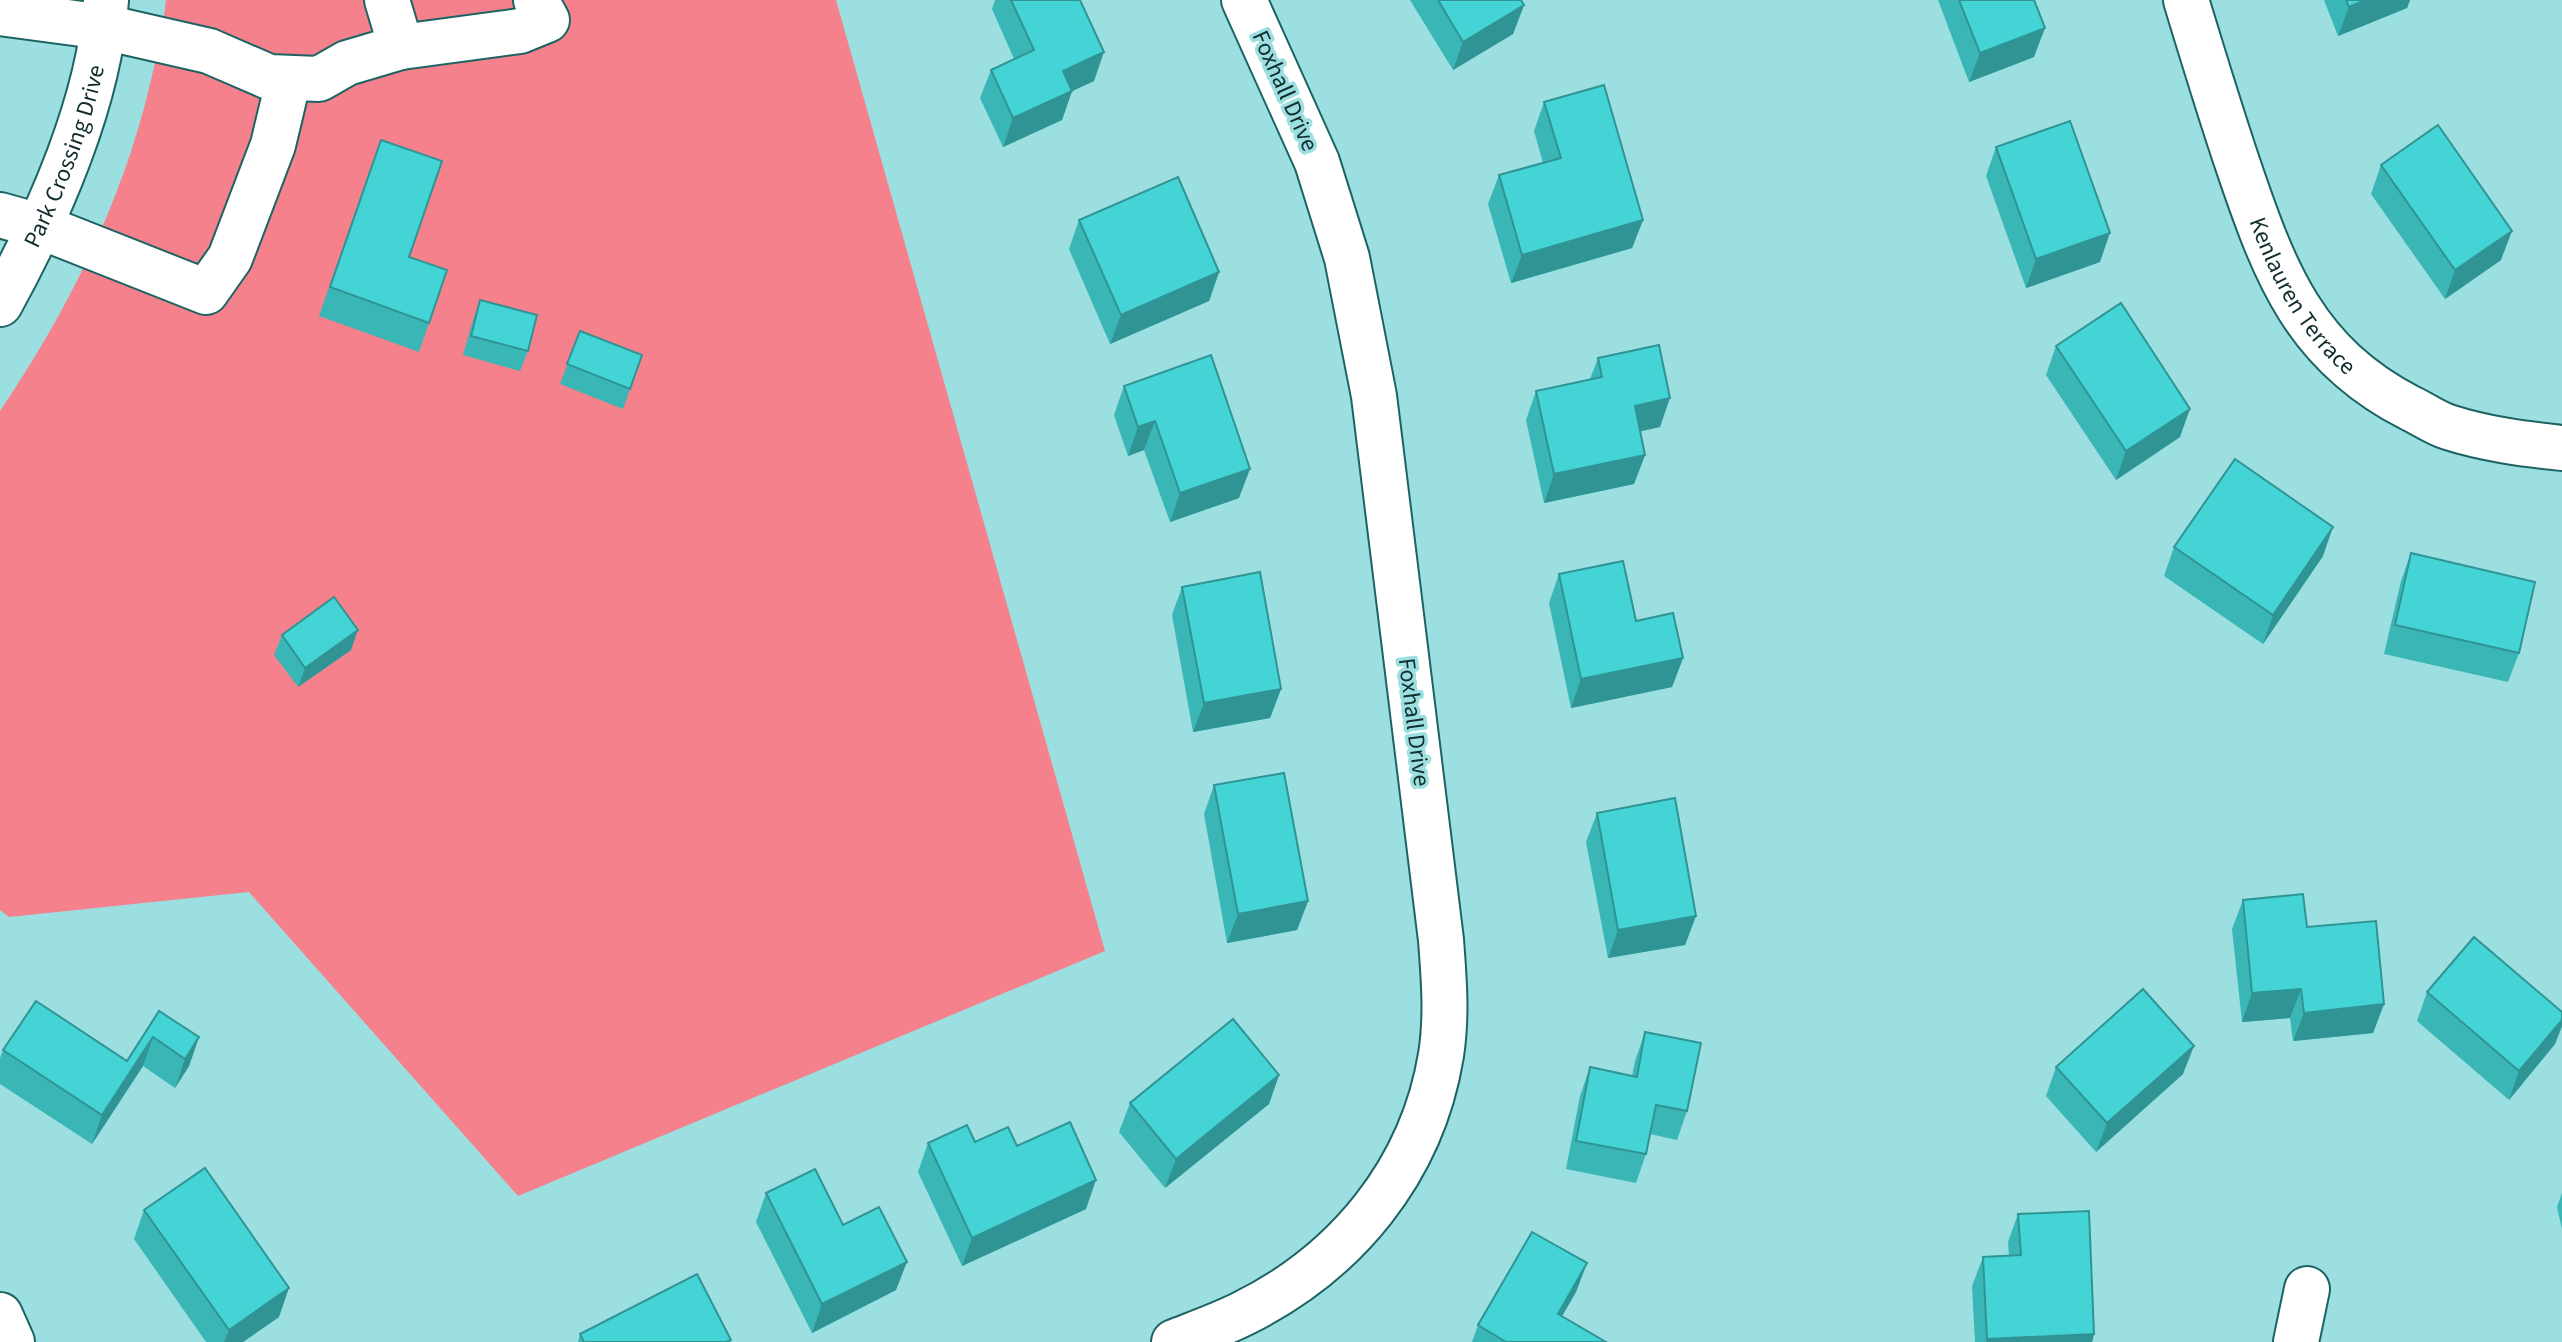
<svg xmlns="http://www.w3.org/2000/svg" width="2562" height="1342" font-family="'Source Sans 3',sans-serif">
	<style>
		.green { fill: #f4818b }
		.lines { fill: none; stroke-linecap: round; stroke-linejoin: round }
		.minor-casing { stroke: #1e6364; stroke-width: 48 }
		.minor { stroke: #fff; stroke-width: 44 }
		.wall { fill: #3ab6b7 }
		.shaded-wall { fill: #309495 }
		.building { fill: #44d4d5; stroke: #309495; stroke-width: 2 }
		.labels { text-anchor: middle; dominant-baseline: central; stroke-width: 7; stroke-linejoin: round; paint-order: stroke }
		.street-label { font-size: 24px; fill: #122d2e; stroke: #9cdfe0 }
	</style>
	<rect width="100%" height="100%" fill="#9cdfe0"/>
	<!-- green -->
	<path class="green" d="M166,0h670l269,951 -587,245 -269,-304 -240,25 -9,-7v-499c68,-101 122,-208 150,-327 7,-28 13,-55 16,-84z"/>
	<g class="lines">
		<!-- minor casing -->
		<g class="minor-casing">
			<g id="minor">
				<path id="s1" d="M2186,0c17,56 34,112 53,168 36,106 66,186 171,240 13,6 25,15 38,19 37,12 76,17 114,21"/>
				<path d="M0,13l104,14 105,24 60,26 50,2 28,-16 54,-16 -14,-47"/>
				<path d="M401,47l119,-16 27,-11 -11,-20"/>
				<path d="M0,215l39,11 167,66 24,-34 43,-113 16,-67"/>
				<path id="s2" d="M0,304c48,-87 100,-204 106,-304"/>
				<path d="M0,1315l12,27"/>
				<path d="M1174,1342c23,-9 46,-17 68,-28 104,-51 180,-143 199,-259 6,-38 3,-76 0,-115l-67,-544 -27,-138 -30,-96 -73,-162"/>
				<path d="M2296,1342l11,-53"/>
			</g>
		</g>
		<!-- minor -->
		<use href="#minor" class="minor"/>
	</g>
	<!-- wall -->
	<g class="wall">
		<path d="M995,0h85l14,81 -22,10 -10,29 -59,27 -23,-49 11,-28 23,-11 -22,-50z"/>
		<path d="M1410,0h111l3,5 -11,29 -60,36z"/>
		<path d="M1938,0h96v57l-65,25z"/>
		<path d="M2324,0h86l-3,8 -69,28z"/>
		<path d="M1544,102l99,118 -11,28 -121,35 -23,-79 11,-29 44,-12 -9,-32z"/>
		<path d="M1996,147l104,115 -74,26 -40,-112z"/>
		<path d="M2381,165l120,95 -56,39 -74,-105z"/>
		<path d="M370,169l59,154 -10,29 -100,-36z"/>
		<path d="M1079,220l140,52 -10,29 -99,43 -41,-95z"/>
		<path d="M480,300l48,51 -8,20 -57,-16 10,-35z"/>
		<path d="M580,331l62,24 -19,54 -63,-25z"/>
		<path d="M2056,346l124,91 -64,43 -70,-105z"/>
		<path d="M1598,358l62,69 -20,4 5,24 -11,29 -90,19 -18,-83 10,-29 54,-12z"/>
		<path d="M1124,386l115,112 -69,24 -26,-72 -16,6 -14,-41z"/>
		<path d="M2174,547l149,9 -60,88 -99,-68z"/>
		<path d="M2411,553l108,100 -11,29 -124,-28 17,-73z"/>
		<path d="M1559,574l77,47 47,37 -11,29 -101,21 -22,-105z"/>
		<path d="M1182,587l99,102 -11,29 -77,14 -21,-117z"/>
		<path d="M282,635l69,15 -53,37 -24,-32z"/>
		<path d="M1214,785l94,116 -11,29 -70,13 -23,-129z"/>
		<path d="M1597,813l99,103 -11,29 -77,13 -22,-116z"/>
		<path d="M2243,900l64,27 77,77 -11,29 -80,8 -3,-23 -48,4 -10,-93z"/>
		<path d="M2427,992l135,20v14l-7,18 -46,56 -92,-79z"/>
		<path d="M159,1011l40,26 -10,29 -14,22 -32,-22 -51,78 -92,-60v-26l3,-8 124,11z"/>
		<path d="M1645,1032l42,79 -10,29 -27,-6 -4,20 -10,29 -70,-14 14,-73 10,-29 42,9 3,-15z"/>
		<path d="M2056,1067l127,7 -87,78 -50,-56z"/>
		<path d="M1279,1075l-10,29 -104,84 -46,-56 11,-29z"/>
		<path d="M975,1142l111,67 -124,57 -44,-94 10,-29z"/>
		<path d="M766,1193l77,32 53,65 -84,43 -56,-111z"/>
		<path d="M2562,1193v36l-5,-22z"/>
		<path d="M144,1210l135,107 -36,25h-37l-72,-103z"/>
		<path d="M2018,1214l76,120 -2,8h-117l-3,-56 11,-29 26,-1 -1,-14z"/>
		<path d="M1587,1263l-11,29 -14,24 44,26h-134l6,-17z"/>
		<path d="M580,1334l151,6 -1,2h-152z"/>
	</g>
	<!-- shaded-wall -->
	<g class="shaded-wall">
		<path d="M2365,0h45l-3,8 -69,28 11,-29z"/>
		<path d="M1524,5l-11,29 -60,36 10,-28z"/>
		<path d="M2045,28l-11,29 -65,25 11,-29z"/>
		<path d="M1104,52l-10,29 -41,19 10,-29z"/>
		<path d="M1072,91l-10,29 -59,27 10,-29z"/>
		<path d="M1643,220l-11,28 -121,35 11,-28z"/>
		<path d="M2512,231l-11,29 -56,39 10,-29z"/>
		<path d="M2110,233l-10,29 -74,26 10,-29z"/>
		<path d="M1219,272l-10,29 -99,43 11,-29z"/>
		<path d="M1670,398l-10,29 -36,8 11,-29z"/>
		<path d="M2190,409l-10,28 -64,43 10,-29z"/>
		<path d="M1155,421l-11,29 -16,6 10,-29z"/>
		<path d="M1645,455l-11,29 -90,19 10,-29z"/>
		<path d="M1250,469l-11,29 -69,24 10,-29z"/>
		<path d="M2333,527l-10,29 -60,88 10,-29z"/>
		<path d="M358,630l-7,20 -53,37 7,-19z"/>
		<path d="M1683,658l-11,29 -101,21 10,-29z"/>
		<path d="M1281,689l-11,29 -77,14 11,-29z"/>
		<path d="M1308,901l-11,29 -70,13 11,-29z"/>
		<path d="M1696,916l-11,29 -77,13 10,-28z"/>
		<path d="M2301,989l-11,29 -48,4 10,-29z"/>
		<path d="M2384,1004l-11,29 -80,8 11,-28z"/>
		<path d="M2562,1020v6l-7,18 -46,56 10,-29z"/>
		<path d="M153,1037l-10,29 -51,78 10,-29z"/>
		<path d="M199,1037l-10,29 -14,22 10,-29z"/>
		<path d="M2194,1046l-11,28 -87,78 11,-29z"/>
		<path d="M1279,1075l-10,29 -104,84 11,-29z"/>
		<path d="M1096,1180l-10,29 -124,57 10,-28z"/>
		<path d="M907,1262l-11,28 -84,43 10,-29z"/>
		<path d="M1587,1263l-11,29 -29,50 11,-28z"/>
		<path d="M289,1288l-10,29 -36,25h-19l5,-12z"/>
		<path d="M2094,1334l-2,8h-106l1,-3z"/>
	</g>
	<!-- building -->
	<g class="building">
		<path d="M1011,0h69l24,52 -41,19 9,20 -59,27 -22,-48 43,-20z"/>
		<path d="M1438,0h83l3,5 -61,37z"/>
		<path d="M1959,0h75l11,28 -65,25z"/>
		<path d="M2346,0h19l-16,7z"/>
		<path d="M1604,85l39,135 -121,35 -23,-80 62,-17 -17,-56z"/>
		<path d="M2070,121l40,112 -74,26 -40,-112z"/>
		<path d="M2438,125l74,106 -57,39 -74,-105z"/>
		<path d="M381,140l61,21 -33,96 38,13 -18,53 -99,-36z"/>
		<path d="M1178,177l41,95 -98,43 -42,-95z"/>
		<path d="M480,300l57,15 -9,36 -57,-15z"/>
		<path d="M2121,303l69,106 -64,42 -70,-105z"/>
		<path d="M580,331l62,24 -12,34 -63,-25z"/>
		<path d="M1659,345l11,53 -35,8 10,49 -91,19 -18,-83 66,-14 -4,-19z"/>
		<path d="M1211,355l39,114 -70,24 -25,-72 -17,6 -14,-41z"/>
		<path d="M2235,459l98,68 -60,88 -99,-68z"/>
		<path d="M2411,553l124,29 -16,71 -124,-28z"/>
		<path d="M1623,561l13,60 37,-8 10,45 -102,21 -22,-105z"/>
		<path d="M1260,572l21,117 -77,14 -22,-116z"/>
		<path d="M334,597l24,33 -53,38 -23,-33z"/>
		<path d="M1284,773l24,128 -70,13 -24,-129z"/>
		<path d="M1675,798l21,118 -78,14 -21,-117z"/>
		<path d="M2303,894l4,33 69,-6 8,83 -80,9 -3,-24 -49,4 -9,-93z"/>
		<path d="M2474,937l88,75v8l-43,51 -92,-79z"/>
		<path d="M2143,989l51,57 -87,77 -51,-56z"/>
		<path d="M36,1001l91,60 32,-50 40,26 -14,22 -32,-22 -51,78 -99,-65z"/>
		<path d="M1233,1019l46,56 -103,84 -46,-56z"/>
		<path d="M1645,1032l56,11 -14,68 -31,-6 -10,49 -70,-13 14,-74 47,10z"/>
		<path d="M1070,1122l26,58 -124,58 -44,-95 39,-18 8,17 33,-15 9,19z"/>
		<path d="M205,1168l84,120 -60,42 -85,-120z"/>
		<path d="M815,1169l28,56 36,-18 28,55 -85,42 -56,-111z"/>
		<path d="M2089,1211l5,123 -107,5 -4,-82 38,-2 -3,-41z"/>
		<path d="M1532,1232l55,31 -29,51 48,28h-100l-28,-17z"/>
		<path d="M697,1274l34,66 -5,2h-142l-4,-8z"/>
	</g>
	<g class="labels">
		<!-- street labels -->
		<g class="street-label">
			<text transform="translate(1285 91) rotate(66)">Foxhall Drive</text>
			<text stroke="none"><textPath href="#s2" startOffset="162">Park Crossing Drive</textPath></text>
			<text stroke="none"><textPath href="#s1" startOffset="320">Kenlauren Terrace</textPath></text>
			<text transform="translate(1414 722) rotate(83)">Foxhall Drive</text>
		</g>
	</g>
</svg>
